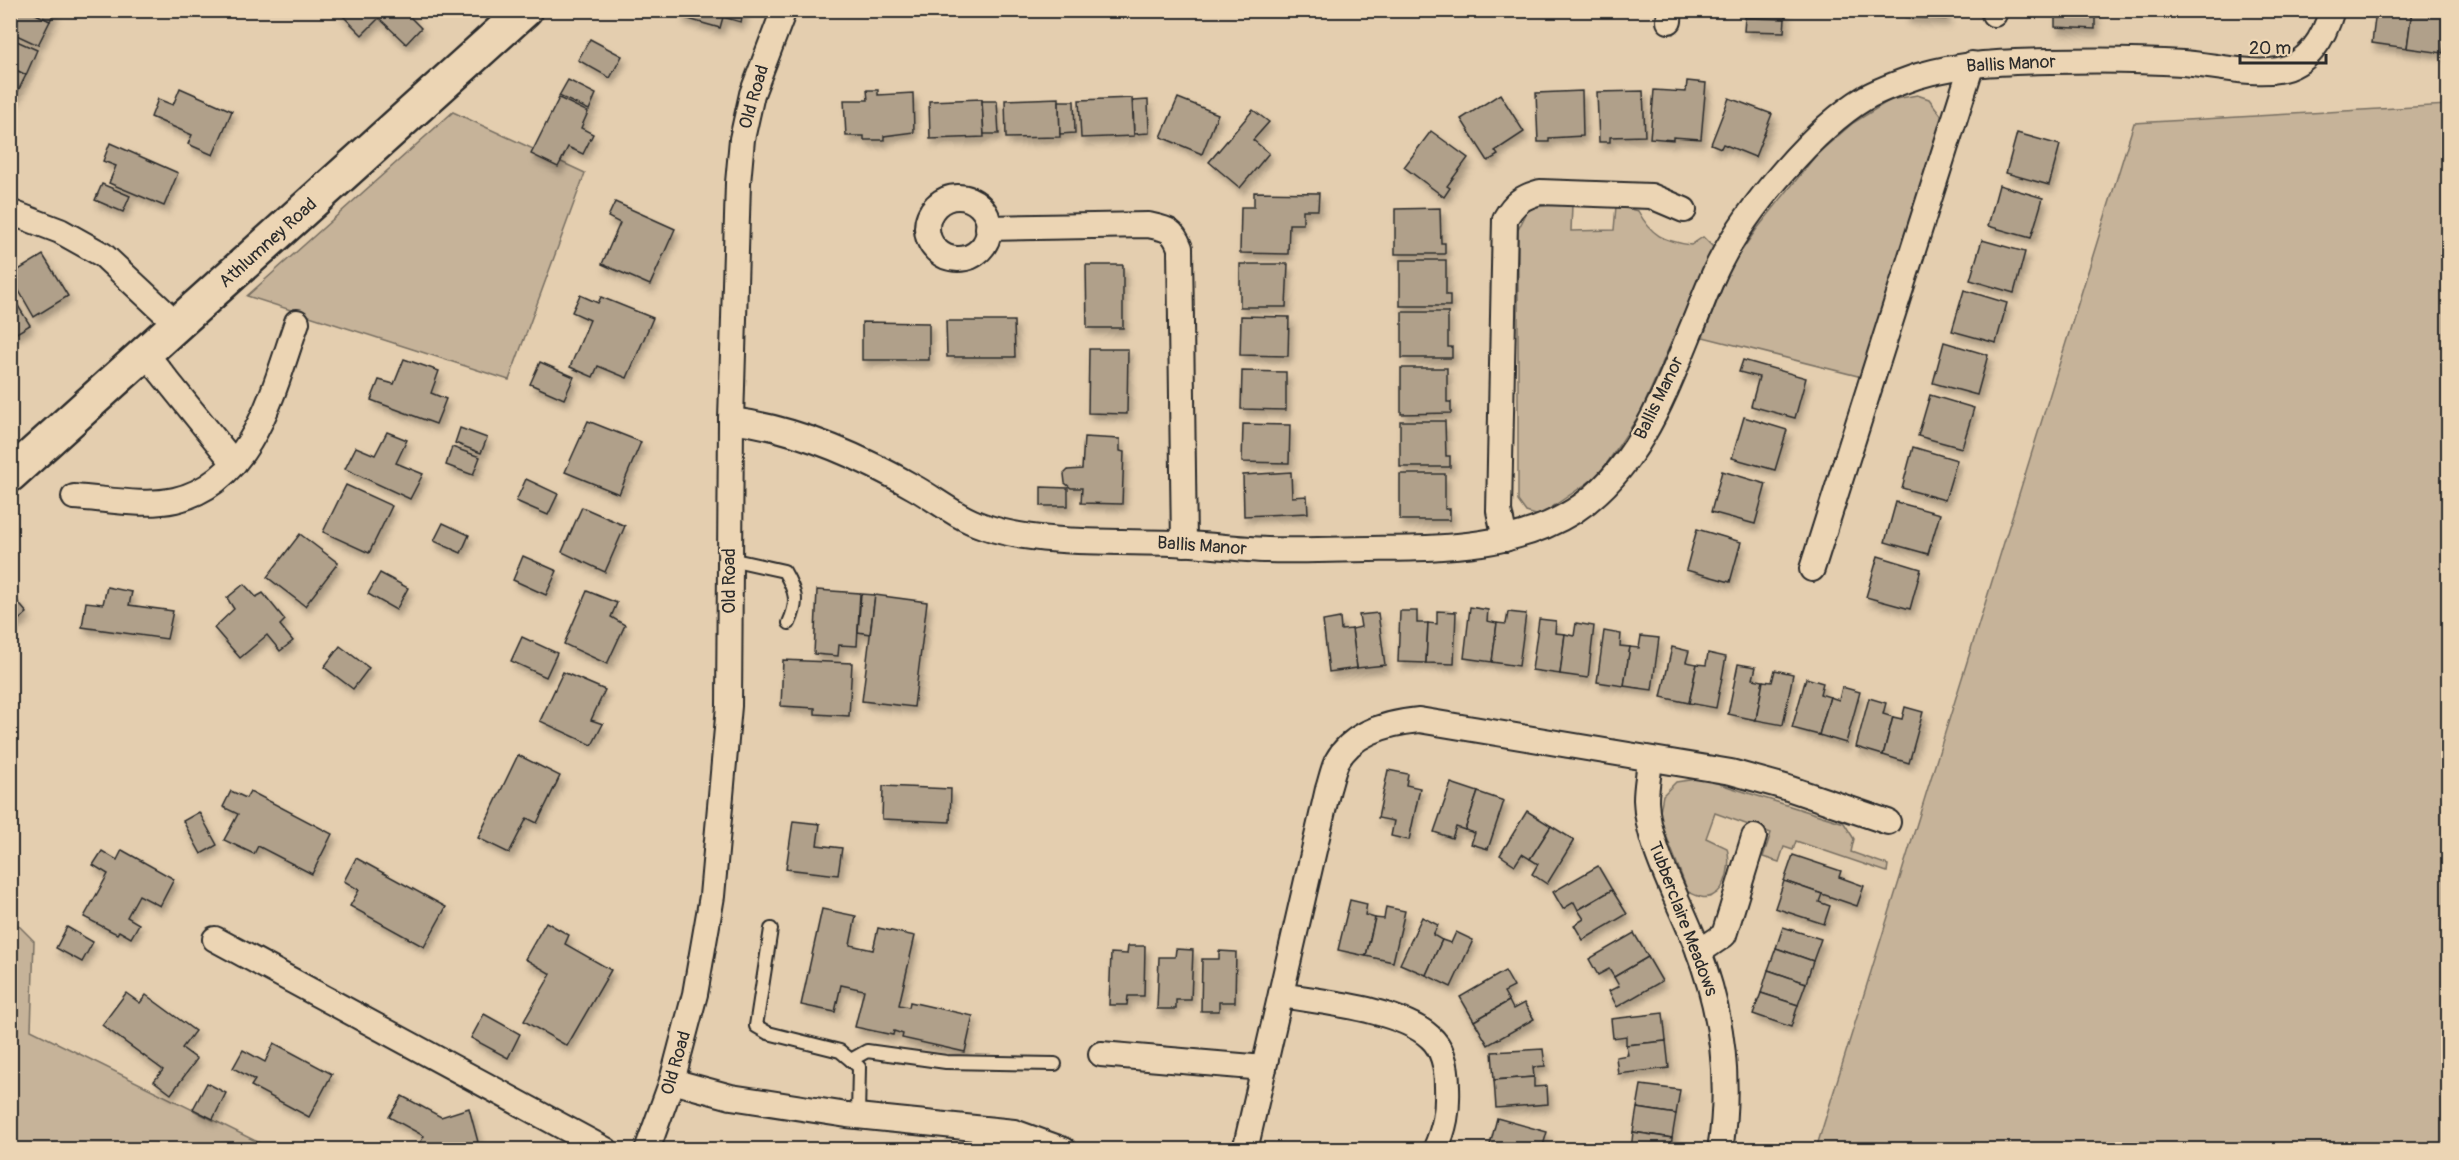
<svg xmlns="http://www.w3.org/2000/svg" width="2459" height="1160" font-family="Pangolin,sans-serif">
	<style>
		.green { fill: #c6b399; stroke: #786f62; stroke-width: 1.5 }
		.building { fill: #b0a08a; stroke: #2b2b2b; stroke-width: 1.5; filter: url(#shadow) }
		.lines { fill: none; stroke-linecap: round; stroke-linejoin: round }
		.service-casing { stroke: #2b2b2b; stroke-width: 16 }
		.minor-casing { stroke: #2b2b2b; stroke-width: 28 }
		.secondary-casing { stroke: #2b2b2b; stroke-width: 38 }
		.service { stroke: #ecd5b4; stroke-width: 12 }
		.minor { stroke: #ecd5b4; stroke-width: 24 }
		.secondary { stroke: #ecd5b4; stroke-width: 33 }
		.labels { text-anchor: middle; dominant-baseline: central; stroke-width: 4.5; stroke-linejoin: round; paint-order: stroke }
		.street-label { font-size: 18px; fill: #2b2b2b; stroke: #ecd5b4 }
	</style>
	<defs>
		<filter id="shadow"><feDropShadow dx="3.5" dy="6" stdDeviation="3" flood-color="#0004"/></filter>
	</defs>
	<rect width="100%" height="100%" fill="#e4ceaf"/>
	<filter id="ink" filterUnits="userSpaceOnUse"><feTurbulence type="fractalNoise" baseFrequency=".0167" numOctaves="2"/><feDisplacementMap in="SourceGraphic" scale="12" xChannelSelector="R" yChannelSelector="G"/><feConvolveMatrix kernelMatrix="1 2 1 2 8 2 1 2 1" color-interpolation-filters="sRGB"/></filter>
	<g filter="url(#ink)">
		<!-- green -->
		<g class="green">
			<path d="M1917,95l12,4 14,19 -81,259 -159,-40 28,-71 25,-36 61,-76 36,-31 37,-23z"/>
			<path d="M2448,105v1044h-632l318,-1026z"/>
			<path d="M453,112l132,61 -76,207 -262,-84z"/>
			<path d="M1551,205h21l-1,26 43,-1 2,-24 22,5c14,25 25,30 53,34l12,-8 10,10 -73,167 -41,61 -60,41 -13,-4 -8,-11v-271l11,-22z"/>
			<path d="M1696,779l14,2 134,42 10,16 -3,13 37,13 -1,7 -91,-31 -3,9 -9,-3 -5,15 -16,-5 8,-24 -56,-20 -9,25 21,10c4,14 1,41 -15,48 -9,4 -16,-1 -24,-4l-29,-75 4,-22 13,-13z"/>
			<path d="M11,918l23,23 -3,89 241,119h-261z"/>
		</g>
		<!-- building -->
		<g class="building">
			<path d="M10,10h18l22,11 -12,24 -28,-13z"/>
			<path d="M28,10h27l-5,11z"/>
			<path d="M337,10h78l-6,6 12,12 -15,16 -27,-26 -17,17z"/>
			<path d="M682,10h62l-3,12 -18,-5 -3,11 -39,-11z"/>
			<path d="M1745,10h40v9l-40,-1z"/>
			<path d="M1906,10h41l-1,9 -40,-2z"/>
			<path d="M2055,10h38v5l-38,-2z"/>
			<path d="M2376,10h36l-5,38 -35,-5z"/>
			<path d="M2412,10h36l-5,43 -36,-5z"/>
			<path d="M2055,13l40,2v14l-40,-2z"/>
			<path d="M1745,18l40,1 -1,13 -40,-1z"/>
			<path d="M10,38l27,12 -11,25 -16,-8z"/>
			<path d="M590,39l32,17 -12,22 -32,-18z"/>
			<path d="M10,67l16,8 -12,24 -4,-1z"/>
			<path d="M568,80l28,14 -7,16 -30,-14z"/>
			<path d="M1687,81l19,2 -5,56 -28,-2v3l-23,-2 4,-48 32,2z"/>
			<path d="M180,88l52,23 -19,44 -25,-11 4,-9 -41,-18 7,-18 15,6z"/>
			<path d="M867,90h11v5l35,-2 1,39 -30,4v4h-20v-4h-18l-2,-36h24z"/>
			<path d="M1582,91l1,45 -34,2v4h-11l-2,-49z"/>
			<path d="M1643,91l2,45 -35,1v5h-11l-2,-50z"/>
			<path d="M1500,94l24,38 -29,19 3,4 -10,6 -27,-42z"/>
			<path d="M559,98l29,14 -7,16 12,6 -10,20 -15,-7 -10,20 -27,-13z"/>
			<path d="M1059,98l1,39 -54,1 -1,-38z"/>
			<path d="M1132,98l2,38 -53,2 -2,-38z"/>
			<path d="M1178,98l40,16 -16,40 -41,-17z"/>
			<path d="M1729,98l43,16 -17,43 -32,-13 -2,4 -10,-4z"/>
			<path d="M982,99l2,38 -54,2 -1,-38z"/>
			<path d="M1148,100l1,33 -15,1 -1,-33z"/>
			<path d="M982,101h15l2,33h-15z"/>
			<path d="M1059,101h15l1,32 -15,1z"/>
			<path d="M1253,110l16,12 -16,18 16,13 -29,35 -31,-26z"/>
			<path d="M1431,131l37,27 -21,28 3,2 -6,9 -40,-30z"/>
			<path d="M2017,133l43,12 -11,40 -43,-12z"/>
			<path d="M110,143l68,30 -14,33 -55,-23 7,-17 -13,-5z"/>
			<path d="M102,184l28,12 -7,16 -28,-12z"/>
			<path d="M1999,185l44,13 -12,40 -43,-12z"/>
			<path d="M1254,192l65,1 -1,17h-15v14h-14l-1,30 -48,-1 1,-46h13z"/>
			<path d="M615,202l60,27 -25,56 -48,-21 18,-41 -12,-6z"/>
			<path d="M1440,208l1,35h4v11h-50v-45z"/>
			<path d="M1982,240l43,12 -11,41 -44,-13z"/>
			<path d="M43,255l25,41 -34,21 -24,-42z"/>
			<path d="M1400,260h46v35h4v11h-50z"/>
			<path d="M1240,264h48l-2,43h-46z"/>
			<path d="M1086,265h37v63h-36z"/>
			<path d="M1964,290l43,13 -11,40 -44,-12z"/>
			<path d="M10,293l20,32 -20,12z"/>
			<path d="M580,295l18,8 3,-6 52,21 -26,60 -29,-12 -5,11 -23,-10 20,-47 -18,-8z"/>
			<path d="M1402,312h46v35h4v11h-50z"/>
			<path d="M1241,316l48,1 -1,39 -48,-1z"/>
			<path d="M946,321h68l1,36h-68z"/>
			<path d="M862,322l67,1v37h-67z"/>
			<path d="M1944,342l44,13 -11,40 -44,-12z"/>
			<path d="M1089,349h39l-1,65 -39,-1z"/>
			<path d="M404,359l35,12 -8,22 15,6 -10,25 -65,-24 8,-20 15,4z"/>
			<path d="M1743,360l63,18 -11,40 -44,-12 8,-29 -20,-5z"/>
			<path d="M540,362l34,15 -10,22 -34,-15z"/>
			<path d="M1401,368h46v34h4v11l-50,1z"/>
			<path d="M1242,371l44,1v38l-45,-1z"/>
			<path d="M1930,395l44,13 -12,40 -44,-12z"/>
			<path d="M1744,417l43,13 -12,40 -43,-12z"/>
			<path d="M588,421l53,21 -22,52 -54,-22z"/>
			<path d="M1400,421h45l1,35h4v11h-50z"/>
			<path d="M1243,424l47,1 -1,38 -47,-1z"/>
			<path d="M460,428l27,10 -6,15 -26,-10z"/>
			<path d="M387,432l20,8 -11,23 27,11 -13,25 -65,-30 11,-22 19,8z"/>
			<path d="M1084,437l36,2v12l4,1 -2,52 -41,-1 1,-15h-11l-6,-5 -1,-9 4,-4 14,-1z"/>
			<path d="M452,447l28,10 -7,18 -27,-10z"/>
			<path d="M1913,447l44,13 -12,40 -43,-12z"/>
			<path d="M1722,471l44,13 -11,40 -44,-12z"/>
			<path d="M1291,472l1,25 15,-1 1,17 -64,3 -1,-41z"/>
			<path d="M1400,474h45v35h5v11h-50z"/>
			<path d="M526,479l32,15 -10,21 -32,-14z"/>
			<path d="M346,485l46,21 -23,47 -46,-21z"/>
			<path d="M1041,487l27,1v18h-27z"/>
			<path d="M1896,502l44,12 -12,40 -43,-12z"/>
			<path d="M582,507l43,19 -20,46 -43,-20z"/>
			<path d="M443,523l26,12 -8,18 -27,-12z"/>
			<path d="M1697,529l44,13 -11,40 -44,-12z"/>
			<path d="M300,534l38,29 -33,43 -38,-29z"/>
			<path d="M523,556l34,15 -11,24 -33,-15z"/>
			<path d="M1878,556l43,13 -11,40 -44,-12z"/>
			<path d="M380,573l28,15 -12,22 -28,-16z"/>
			<path d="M244,584l12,13 7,-4 22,27 -5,5 13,16 -13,10 -13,-16 -27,23 -26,-30 20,-19 -7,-11z"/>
			<path d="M107,587l25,5 -3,13 44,6 -6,28 -85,-12 4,-25 17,2z"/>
			<path d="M817,590l43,3 -3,53 -18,-1 -1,11 -24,-2z"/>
			<path d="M587,591l30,12 -6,14 14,8 -18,39 -43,-20z"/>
			<path d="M10,593l17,20 -17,14z"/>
			<path d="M861,594l14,1 -5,39 -12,-2z"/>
			<path d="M875,595l52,7 -13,105 -52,-6z"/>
			<path d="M1470,607l18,3 -1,11 10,2 -5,39 -28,-4z"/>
			<path d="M1400,611h17v12h11l-2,40 -28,-1z"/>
			<path d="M1437,611l19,1 -2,52 -28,-1 2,-40 9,1z"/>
			<path d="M1508,612l18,2 -7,52 -27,-4 5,-39 9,1z"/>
			<path d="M1378,613l7,52 -28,3 -5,-39 9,-2 -2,-12z"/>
			<path d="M1340,618l1,12 11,-1 5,39 -28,4 -6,-51z"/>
			<path d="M1539,619l17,2 -1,12 10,1 -5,40 -28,-4z"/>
			<path d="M1576,623l18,3 -6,52 -28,-4 5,-40 9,2z"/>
			<path d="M1604,631l17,3 -1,12 10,1 -6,39 -27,-4z"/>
			<path d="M1641,636l18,2 -7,52 -28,-4 6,-39 9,1z"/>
			<path d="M522,637l35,16 -11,24 -35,-16z"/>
			<path d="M340,646l29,22 -16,21 -29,-22z"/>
			<path d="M1672,647l17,4 -3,11 11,2 -8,39 -28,-6z"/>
			<path d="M1708,653l18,4 -10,51 -27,-5 8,-39 9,1z"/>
			<path d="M783,660l69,3 -3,53 -34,-2v-6l-34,-2z"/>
			<path d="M1738,664l18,3 -3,12 10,2 -7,39 -28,-6z"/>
			<path d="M1775,670l18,4 -10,51 -27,-5 7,-39 9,1z"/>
			<path d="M563,672l42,18 -14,30 12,4 -11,21 -52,-24z"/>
			<path d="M1806,678l17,5 -3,11 10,3 -11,38 -27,-7z"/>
			<path d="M1842,687l18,5 -14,51 -27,-8 11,-38 9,3z"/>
			<path d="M1869,698l17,5 -3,11 10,3 -10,38 -27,-8z"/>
			<path d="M1905,707l18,5 -14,51 -26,-8 10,-38 9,2z"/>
			<path d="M518,755l42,21 -23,47 -10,-5 -18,35 -31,-15z"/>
			<path d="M1388,770l20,4 -2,11 14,3 -11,52 -18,-4 3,-15 -16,-3z"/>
			<path d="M1451,783l27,9 -13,38 -9,-3 -4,11 -18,-6z"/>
			<path d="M883,786l68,3 -1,33 -68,-3z"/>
			<path d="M231,791l15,7 4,-7 82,43 -20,40 -54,-28 -4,8 -30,-14 14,-26 -15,-7z"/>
			<path d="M1478,792l26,9 -16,48 -17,-5 4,-11 -10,-3z"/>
			<path d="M1527,811l24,15 -21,33 -8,-5 -7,11 -15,-10z"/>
			<path d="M199,812l18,33 -16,9 -18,-33z"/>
			<path d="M793,821l27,3 -3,21 25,3 -4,27 -52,-6z"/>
			<path d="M1551,826l23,14 -27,44 -15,-10 6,-10 -8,-5z"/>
			<path d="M122,850l52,29 -14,27 -21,-11 -12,22 12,7 -8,14 -12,-7 -2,3 -33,-17 24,-43 -15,-9 9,-14 15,9z"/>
			<path d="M1793,855l48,16 -2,6 25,9 -7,20 -73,-25z"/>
			<path d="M356,858l90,49 -22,40 -74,-41 9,-16 -15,-9z"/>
			<path d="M1598,866l14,24 -34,20 -4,-8 -11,7 -10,-17z"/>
			<path d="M1784,881l38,13 -3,8 11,4 -6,18 -49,-16z"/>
			<path d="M1612,890l15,24 -44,26 -9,-15 10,-6 -6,-9z"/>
			<path d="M1350,900l17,4 -2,11 10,3 -9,38 -28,-6z"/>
			<path d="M1386,907l19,4 -12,51 -27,-6 9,-38 9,1z"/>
			<path d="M822,909l34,7 -6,29 23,5 5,-22 37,8 -16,69 10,2 1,-5 63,14 -8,36 -63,-14 1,-4 -9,-3 -1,4 -38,-8 9,-37 -23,-5 -6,27 -34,-7z"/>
			<path d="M1422,917l16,8 -5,10 9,5 -16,35 -26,-11z"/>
			<path d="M546,922l23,13 -4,9 46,26 -44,76 -43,-25 27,-47 -26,-15z"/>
			<path d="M67,927l26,15 -11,20 -26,-14z"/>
			<path d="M1783,927l38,12 -8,22 -37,-13z"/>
			<path d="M1456,932l17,8 -22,47 -25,-12 16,-35 9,3z"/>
			<path d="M1634,933l14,24 -34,20 -5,-8 -11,6 -9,-16z"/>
			<path d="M1128,946h17l-1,50h-16l-1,9h-18l2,-52 16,1z"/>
			<path d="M1776,948l37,13 -7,22 -38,-13z"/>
			<path d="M1176,949l17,1 -2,50h-15v9h-19l2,-52h16z"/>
			<path d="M1219,951l17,1 -1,50h-16v9h-18l1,-52h17z"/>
			<path d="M1648,957l14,24 -45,26 -8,-16 10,-5 -5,-9z"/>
			<path d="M1768,970l38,13 -8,22 -37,-12z"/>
			<path d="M1505,971l9,16 -10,5 5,9 -35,20 -14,-24z"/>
			<path d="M126,993l14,10 6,-8 49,36 -13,17 15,11 -26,35 -17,-13 9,-11 -61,-45z"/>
			<path d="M1761,993l37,12 -7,22 -38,-13z"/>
			<path d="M1509,1001l4,8 11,-6 10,16 -46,26 -14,-24z"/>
			<path d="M1663,1013l3,28 -40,4v-9l-13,2 -2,-19z"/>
			<path d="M484,1014l36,20 -12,24 -37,-20z"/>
			<path d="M1666,1041l3,27 -51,6 -2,-17 12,-2 -2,-10z"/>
			<path d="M274,1043l58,31 -23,43 -58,-31 4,-6 -22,-12 10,-18 22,12z"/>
			<path d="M1543,1049l2,17 -12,1 1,10 -40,3 -2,-28z"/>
			<path d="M1534,1077v10l13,-1 1,18 -52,4 -2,-28z"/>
			<path d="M207,1083l19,10 -13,26 -20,-10z"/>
			<path d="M1641,1085l39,5 -4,24 -39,-6z"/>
			<path d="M402,1096l39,21 28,-9 9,34 -23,8h-39l8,-14 -35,-19z"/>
			<path d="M1637,1108l39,6 -4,24 -39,-6z"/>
			<path d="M1497,1118l50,14 -5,17 -11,-3 -2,4h-22l-17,-5z"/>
			<path d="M1633,1132l39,6 -1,12h-40z"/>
		</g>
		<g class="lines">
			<!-- service casing -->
			<g class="service-casing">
				<g id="service">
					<path d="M730,559l54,12c12,21 15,30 5,52"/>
					<path d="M771,929l-15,97 12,7 72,18 19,16 -1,49"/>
					<path d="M851,1060l16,-9 79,11 109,2"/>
				</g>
			</g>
			<!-- minor casing -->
			<g class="minor-casing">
				<g id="minor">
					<path d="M1994,14v-4"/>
					<path d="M1669,21l1,-11"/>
					<circle cx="958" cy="228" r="31"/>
					<path d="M10,212l50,19 43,24 75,70"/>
					<path d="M988,228l160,-3c19,4 25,4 32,23l4,296"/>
					<path d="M146,354l88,109"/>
					<path d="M731,420c65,8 129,36 186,69 22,13 42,29 66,37 54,19 131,15 189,17 32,1 63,6 95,7 35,1 70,-1 104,-1 70,-1 142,0 203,-38 63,-41 90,-115 117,-181 10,-23 18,-48 30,-70 27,-53 94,-132 144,-162 16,-9 36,-16 53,-22 43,-13 87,-14 132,-15 45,-1 88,-1 133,2 28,2 69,12 95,7 30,-5 46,-32 54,-60"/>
					<path d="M74,497c32,2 70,10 101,3 79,-18 99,-113 122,-178"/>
					<path d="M1505,539l-6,-28 6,-292c9,-16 17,-22 35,-27l111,4 33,14"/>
					<path d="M1812,569l160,-505"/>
					<path d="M1650,759c-1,14 -4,28 -4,41 1,46 35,104 51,147 25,65 34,134 23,203"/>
					<path d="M215,939l391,211"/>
					<path d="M1699,952l25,-17 30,-98"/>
					<path d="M1281,995c40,7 119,14 149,42 14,12 17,33 17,50 1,24 -2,41 -12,63"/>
					<path d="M1101,1054l163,14"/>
					<path d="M672,1081l59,16 116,18 167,17 50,18"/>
					<path d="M647,1150l25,-69 23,-87 17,-98 17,-190 2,-286 7,-237 4,-44 10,-45 32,-84"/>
					<path d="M1245,1150l83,-361c3,-9 5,-20 9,-28 16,-29 51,-38 82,-41l312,52 54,15 103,35"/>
				</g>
			</g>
			<!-- secondary casing -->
			<g class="secondary-casing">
				<path id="secondary" d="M10,475l515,-465"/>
			</g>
			<!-- service -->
			<use href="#service" class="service"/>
			<!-- minor -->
			<use href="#minor" class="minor"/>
			<!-- secondary -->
			<use href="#secondary" class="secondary"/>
		</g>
	</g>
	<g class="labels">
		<!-- street labels -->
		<g class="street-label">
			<text transform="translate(2011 64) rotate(-3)">Ballis Manor</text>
			<text transform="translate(754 97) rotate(-74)">Old Road</text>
			<text transform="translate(268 243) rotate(-42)">Athlumney Road</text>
			<text transform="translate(1659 398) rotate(-64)">Ballis Manor</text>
			<text transform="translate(1202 546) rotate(4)">Ballis Manor</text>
			<text transform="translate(729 581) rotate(-90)">Old Road</text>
			<text transform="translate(1683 919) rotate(69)">Tubberclaire Meadows</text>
			<text transform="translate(676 1063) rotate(-74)">Old Road</text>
		</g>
	</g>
	<!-- margin -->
	<rect width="2459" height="1160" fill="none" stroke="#ecd5b4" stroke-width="36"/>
	<rect x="18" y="18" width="2423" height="1124" fill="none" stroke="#2b2b2b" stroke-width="2" filter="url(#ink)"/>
	<!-- scale -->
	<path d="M2240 54v9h86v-9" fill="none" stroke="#2b2b2b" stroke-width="3"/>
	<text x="2249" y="54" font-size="18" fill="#2b2b2b" stroke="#ecd5b4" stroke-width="4.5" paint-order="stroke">20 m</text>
</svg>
